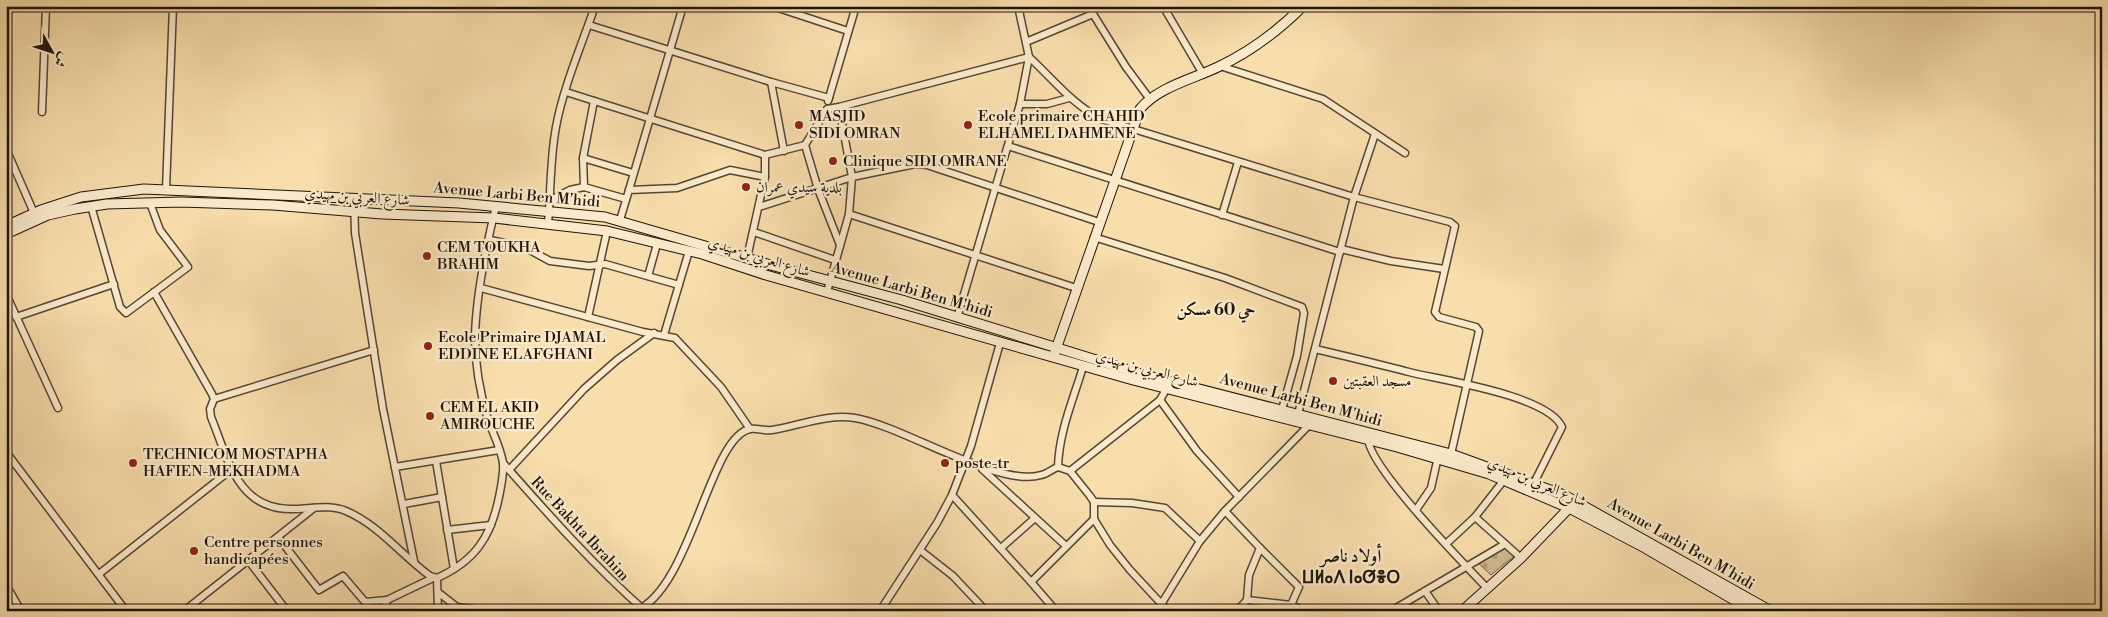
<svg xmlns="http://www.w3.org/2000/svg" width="2108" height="617" font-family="'Libre Bodoni',Amiri,'Noto Sans Tifinagh',serif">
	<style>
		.cemetery { fill: url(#cemetery-stones); stroke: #79684d }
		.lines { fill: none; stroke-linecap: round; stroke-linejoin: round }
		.street-casing { stroke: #554732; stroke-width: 9 }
		.secondary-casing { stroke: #1f1509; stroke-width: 11 }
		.street { stroke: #fae9ca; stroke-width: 6 }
		.secondary { stroke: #fae9ca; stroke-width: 9 }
		.poi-dot { fill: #8f2418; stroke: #fae9ca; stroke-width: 2 }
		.labels { text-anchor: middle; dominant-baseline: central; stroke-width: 4.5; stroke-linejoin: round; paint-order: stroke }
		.poi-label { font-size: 15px; fill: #1f1509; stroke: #fae9ca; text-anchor: start }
		.street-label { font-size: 15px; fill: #1f1509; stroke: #fae9ca }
		.neighbourhood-label { font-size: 16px; font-weight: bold; fill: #1f1509; stroke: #fae9ca }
		.quarter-label { font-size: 18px; font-weight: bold; fill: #1f1509; stroke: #fae9ca }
	</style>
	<defs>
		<pattern id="cemetery-stones" width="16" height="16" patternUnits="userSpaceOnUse" patternTransform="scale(1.25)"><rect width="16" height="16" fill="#d3bb91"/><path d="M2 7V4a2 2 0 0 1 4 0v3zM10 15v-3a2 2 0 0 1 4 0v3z" fill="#b5a07c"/></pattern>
	</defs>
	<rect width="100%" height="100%" fill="#f8ddad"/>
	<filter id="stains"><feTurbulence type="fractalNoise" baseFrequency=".004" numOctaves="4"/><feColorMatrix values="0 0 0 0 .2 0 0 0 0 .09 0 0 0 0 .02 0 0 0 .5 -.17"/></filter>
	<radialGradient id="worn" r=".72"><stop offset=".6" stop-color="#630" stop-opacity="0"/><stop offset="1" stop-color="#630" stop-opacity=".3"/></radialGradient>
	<!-- cemetery -->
	<path class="cemetery" d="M1505,547l9,9 -23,19 -12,-11z"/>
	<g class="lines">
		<!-- street casing -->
		<g class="street-casing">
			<g id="street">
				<path d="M772,6l76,25"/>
				<path d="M1163,6l40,68"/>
				<path d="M589,25l182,57 58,16"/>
				<path d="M1026,42l67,-28 33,53 23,31"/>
				<path d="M1220,66l103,33 82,54"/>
				<path d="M771,82l13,69"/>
				<path d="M566,92l199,63"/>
				<path d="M828,101l28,-95"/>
				<path d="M1020,104h27l22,-6"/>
				<path d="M839,107l190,-50c24,22 43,47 72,62l253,78 -56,217"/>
				<path d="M42,112l4,-106"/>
				<path d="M1375,134l-21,63 96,25 5,4 -20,86 4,5 37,10 3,4 -28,123"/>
				<path d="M805,145l13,44 22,56"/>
				<path d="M1008,146l332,106"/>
				<path d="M6,149l28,64"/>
				<path d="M583,158l11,-57"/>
				<path d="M166,189l7,-183"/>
				<path d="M629,190l54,-184"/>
				<path d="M354,198l1,35 28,176 31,152"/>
				<path d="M626,199l-42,-12 -1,-29 50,15"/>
				<path d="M551,200l19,-10 14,-3"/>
				<path d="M91,206l29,101 6,6 62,-46 -28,-37 -10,-27"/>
				<path d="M849,214l227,74"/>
				<path d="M1222,215l16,-53"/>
				<path d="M620,220l9,-30 48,-2 53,-18 35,7"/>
				<path d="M548,223c3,-32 2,-64 8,-96 7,-39 26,-83 39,-121"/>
				<path d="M754,232l81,28"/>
				<path d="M1094,237l131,41 77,29 2,6 -7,43 -16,57"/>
				<path d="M490,240l34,7 26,14 39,5 16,-2 74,21"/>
				<path d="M1341,249l50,12 53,8"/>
				<path d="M747,258l18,-81v-22l40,-10 22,-36 12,-2 13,70 -93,30"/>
				<path d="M648,276l9,-32"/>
				<path d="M481,288l162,44 32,6 46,49 29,42"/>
				<path d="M154,292l58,102 2,5 -4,10 1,8c17,41 26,93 81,92 18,0 37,-5 54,2 33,14 55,44 84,65l7,2c38,-17 54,-41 62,-81 2,-10 5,-23 4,-34 -2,-14 -10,-30 -15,-43 -8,-27 -13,-54 -13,-83 1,-43 11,-90 21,-131"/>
				<path d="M827,292l22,-78 3,-37 63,-13 12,1 172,57"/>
				<path d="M6,294l52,114"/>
				<path d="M16,317l98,-33"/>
				<path d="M588,317l19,-86"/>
				<path d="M957,318l63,-214 9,-47 -11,-51"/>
				<path d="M664,335l25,-84"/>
				<path d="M1000,343l-29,103 -19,49 79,87"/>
				<path d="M1315,349c31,7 62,15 94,23 31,8 139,23 153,55l-28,56"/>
				<path d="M214,399l160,-49"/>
				<path d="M1160,400l37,51 42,46"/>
				<path d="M1368,438c0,28 96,126 119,150"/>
				<path d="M6,452l120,159"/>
				<path d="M436,461l18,108"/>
				<path d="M503,463c45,51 90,102 141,147"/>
				<path d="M395,467l104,-17"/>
				<path d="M1058,467c1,-35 15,-67 25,-100"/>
				<path d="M982,469l84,77"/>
				<path d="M509,470l75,-81 33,-29 37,-27"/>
				<path d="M1070,471l90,-71 8,-14"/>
				<path d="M1094,502l38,1 33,5 35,33"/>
				<path d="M404,504l38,-7"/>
				<path d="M1416,510l15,-22 7,-31"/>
				<path d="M1475,517l46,41"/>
				<path d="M447,530l44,-5"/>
				<path d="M278,537l41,53 24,-14 22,26 22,-2"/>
				<path d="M1447,543l28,-26 29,-37"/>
				<path d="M1001,548l34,-30"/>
				<path d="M1260,548l39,39 -8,18"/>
				<path d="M920,550l33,26 33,35"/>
				<path d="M248,560l39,51"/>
				<path d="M99,574l133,-105"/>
				<path d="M437,578l1,33"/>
				<path d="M6,585l15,26"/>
				<path d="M439,593l18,14 32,4"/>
				<path d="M1247,600l44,5 14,6"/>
				<path d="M184,611l130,-103"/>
				<path d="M388,611l-3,-5 2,-6 46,-22"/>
				<path d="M635,611c56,-21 74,-174 115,-182 7,-1 15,2 22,1 25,-4 58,-17 83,-12 48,8 143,70 186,57 6,-1 11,-6 17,-8l12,4 20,25 4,6v17l16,26 20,25 38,41"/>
				<path d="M880,611l57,-88 15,-28"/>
				<path d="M1056,611l-25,-29 63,-63"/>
				<path d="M1157,611l43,-70 25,-30"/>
				<path d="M1237,611l10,-11 2,-25 11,-27 -35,-37 86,-88"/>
				<path d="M1391,611l34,-20"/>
				<path d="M1439,611l-14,-20 80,-47"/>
			</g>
		</g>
		<!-- secondary casing -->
		<g class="secondary-casing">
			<g id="secondary">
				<path d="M6,226l35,-16 40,-13 63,-8 315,14 146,14 169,49 128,34 243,75 306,79 113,41 207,116"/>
				<path d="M6,234l42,-19 27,-6 32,-5 74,-2 92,3 109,9 112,4 113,13 95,23 64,21 367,105 264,67 92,27 80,34 76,40 108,63"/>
				<path d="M1055,352l85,-243c18,-22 53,-30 78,-42 32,-15 60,-36 85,-61"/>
				<path d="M1462,611l59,-53 51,-53"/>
			</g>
		</g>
		<!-- street -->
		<use href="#street" class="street"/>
		<!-- secondary -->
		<use href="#secondary" class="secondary"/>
	</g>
	<!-- markers -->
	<g class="poi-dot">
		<circle cx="799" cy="125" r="5"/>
		<circle cx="968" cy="125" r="5"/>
		<circle cx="833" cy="161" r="5"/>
		<circle cx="746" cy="187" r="5"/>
		<circle cx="427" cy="256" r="5"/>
		<circle cx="428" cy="346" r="5"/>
		<circle cx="1333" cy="381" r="5"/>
		<circle cx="430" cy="416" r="5"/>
		<circle cx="133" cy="463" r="5"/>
		<circle cx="945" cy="463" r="5"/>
		<circle cx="194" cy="551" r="5"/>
	</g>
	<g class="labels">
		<!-- poi labels -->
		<g class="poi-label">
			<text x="809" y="116">MASJID<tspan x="809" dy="17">SIDI OMRAN</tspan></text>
			<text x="978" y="116">Ecole primaire CHAHID<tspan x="978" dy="17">ELHAMEL DAHMENE</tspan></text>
			<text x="843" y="161">Clinique SIDI OMRANE</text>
			<text x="756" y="187">بلدية سيدي عمران</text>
			<text x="437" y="247">CEM TOUKHA<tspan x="437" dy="17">BRAHIM</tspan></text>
			<text x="438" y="337">Ecole Primaire DJAMAL<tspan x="438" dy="17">EDDINE ELAFGHANI</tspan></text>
			<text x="1343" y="381">مسجد العقبتين</text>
			<text x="440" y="407">CEM EL AKID<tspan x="440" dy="17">AMIROUCHE</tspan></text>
			<text x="143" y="454">TECHNICOM MOSTAPHA<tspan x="143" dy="17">HAFIEN-MEKHADMA</tspan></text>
			<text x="955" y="463">poste-tr</text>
			<text x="204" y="542">Centre personnes<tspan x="204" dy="17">handicapées</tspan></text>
		</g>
		<!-- street labels -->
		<g class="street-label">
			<text transform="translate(517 195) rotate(5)">Avenue Larbi Ben M'hidi</text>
			<text transform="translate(357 197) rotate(4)">شارع العربي بن مهيدي</text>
			<text transform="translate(759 257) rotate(17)">شارع العربي بن مهيدي</text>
			<text transform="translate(912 290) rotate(16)">Avenue Larbi Ben M'hidi</text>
			<text transform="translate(1147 369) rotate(15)">شارع العربي بن مهيدي</text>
			<text transform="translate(1301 400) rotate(15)">Avenue Larbi Ben M'hidi</text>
			<text transform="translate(1537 482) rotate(23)">شارع العربي بن مهيدي</text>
			<text transform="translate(580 529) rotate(47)">Rue Bakhta Ibrahim</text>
			<text transform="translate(1681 544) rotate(30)">Avenue Larbi Ben M'hidi</text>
		</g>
		<!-- neighbourhood labels -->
		<g class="neighbourhood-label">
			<text x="1216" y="310">حي 60 مسكن</text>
		</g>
		<!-- quarter labels -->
		<g class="quarter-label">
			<text x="1351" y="556">أولاد ناصر<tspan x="1351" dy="21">ⵡⵍⴰⴷ ⵏⴰⵚⴻⵔ</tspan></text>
		</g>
	</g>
	<!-- margin -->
	<rect width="2108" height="617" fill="none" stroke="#f8ddad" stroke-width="25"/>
	<rect x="8" y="8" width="2093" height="602" fill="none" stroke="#1f1509" stroke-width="2.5"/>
	<rect x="12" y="12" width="2083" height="592" fill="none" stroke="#1f1509"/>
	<!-- north arrow -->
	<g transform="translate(52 52) rotate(130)" stroke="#fae9ca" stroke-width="4" paint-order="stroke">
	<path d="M0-4L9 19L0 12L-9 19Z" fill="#1f1509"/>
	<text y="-8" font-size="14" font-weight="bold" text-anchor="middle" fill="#1f1509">ش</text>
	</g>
	<rect width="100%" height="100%" filter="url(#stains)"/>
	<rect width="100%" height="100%" fill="url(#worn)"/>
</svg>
